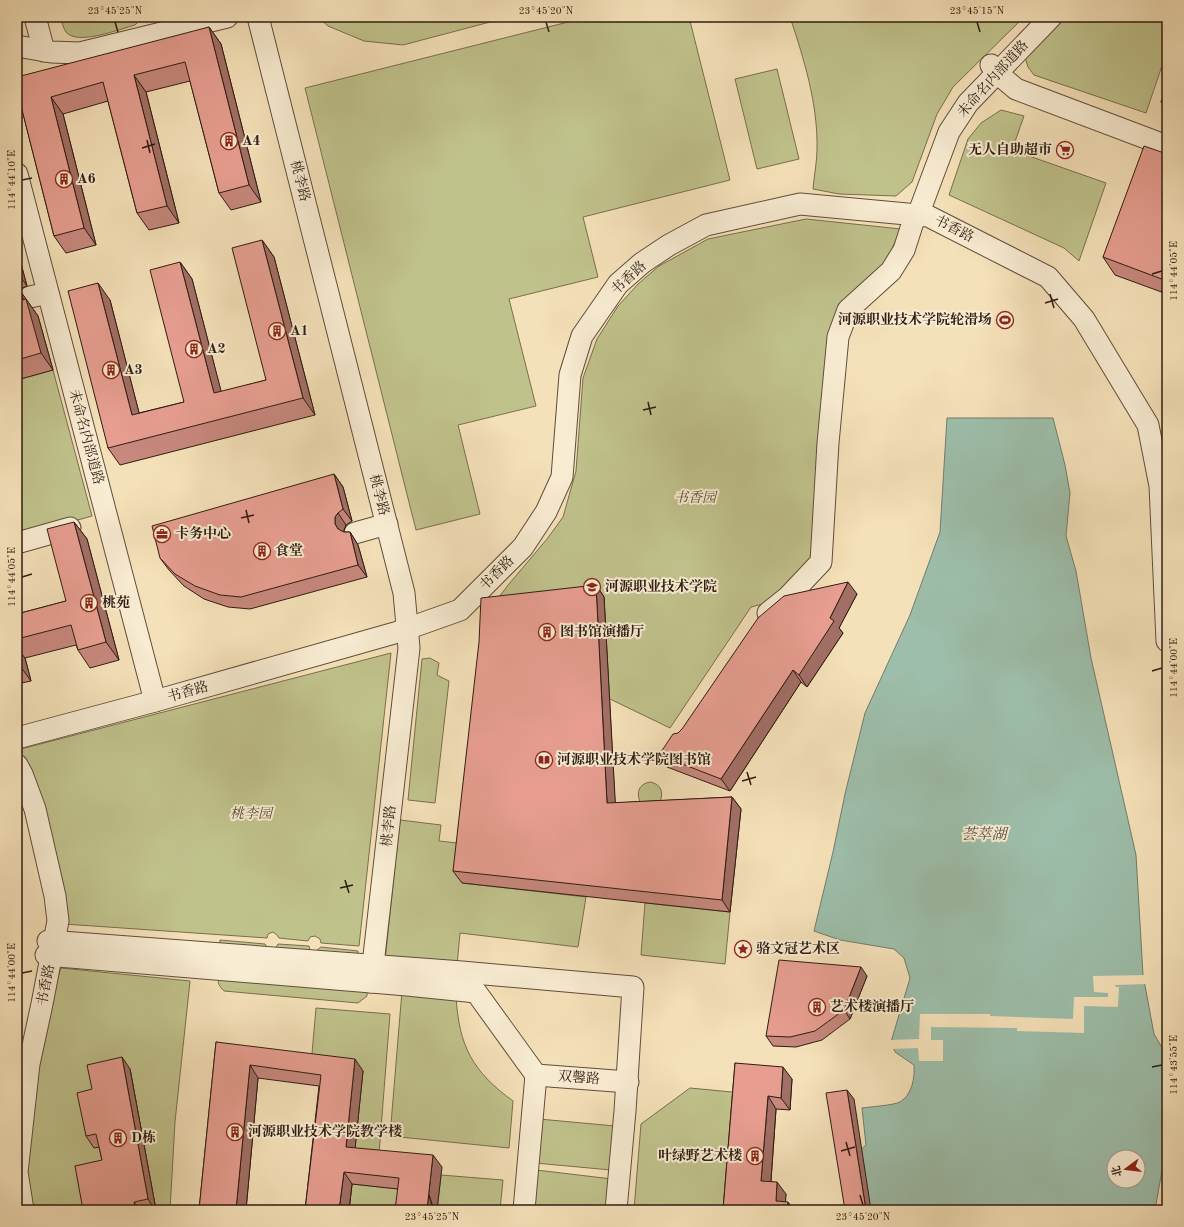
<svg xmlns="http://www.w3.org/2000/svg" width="1184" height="1227" font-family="'Old Standard TT','Noto Serif SC',serif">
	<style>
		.green { fill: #c0c28c; stroke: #786f4f }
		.water { fill: #9dbeaa; stroke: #717d6d; fill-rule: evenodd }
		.pier { fill: #f5e1b9 }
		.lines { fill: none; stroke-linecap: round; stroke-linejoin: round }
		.street-casing { stroke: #604d3c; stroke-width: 23 }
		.street { stroke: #f8ecd2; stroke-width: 21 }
		.wall { fill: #c7887d; stroke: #2f1c12 }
		.shaded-wall { fill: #a26f66; stroke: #2f1c12 }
		.building { fill: #e79e91; stroke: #2f1c12 }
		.ticks { fill: none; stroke: #2f1c12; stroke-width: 1.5 }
		.labels { text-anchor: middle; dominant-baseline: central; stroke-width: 4; stroke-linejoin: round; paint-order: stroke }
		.street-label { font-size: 14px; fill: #2f1c12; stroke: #f8ecd2 }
		.poi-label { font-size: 14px; font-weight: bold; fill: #2f1c12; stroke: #f8ecd2; text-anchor: start }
		.park-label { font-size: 14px; font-style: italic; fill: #5a4e37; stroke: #f8ecd2 }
		.water-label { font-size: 15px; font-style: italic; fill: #504d40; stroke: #f8ecd2 }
		.neatline { fill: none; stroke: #2f1c12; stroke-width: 1.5 }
		.ticks-label { font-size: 10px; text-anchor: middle; fill: #2f1c12 }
	</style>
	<rect width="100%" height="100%" fill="#f5e1b9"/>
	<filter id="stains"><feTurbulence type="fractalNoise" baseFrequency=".005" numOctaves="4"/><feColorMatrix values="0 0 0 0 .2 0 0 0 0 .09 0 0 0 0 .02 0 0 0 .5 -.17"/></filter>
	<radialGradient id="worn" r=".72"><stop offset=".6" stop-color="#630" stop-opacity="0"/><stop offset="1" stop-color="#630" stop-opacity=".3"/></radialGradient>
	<!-- green -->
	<g class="green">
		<path d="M60,17h76l2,5 -3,3c-15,4 -58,21 -69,7 -3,-4 -4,-11 -6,-15z"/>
		<path d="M318,17h191l-106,28 -39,-4 -36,-15z"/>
		<path d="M588,17h101l41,163 -147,37 15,60 -89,22 27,107 -78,19 22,89 -64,16 -111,-442z"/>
		<path d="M790,17h234l-71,70 -16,27 -25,68 -16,14 -57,-2 -26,-5c1,-13 4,-27 4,-40 1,-45 -13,-90 -27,-132z"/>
		<path d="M1060,17h100l7,21v13l-21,62 -112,-38 -6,-8 -3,-10z"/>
		<path d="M777,69l22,90 -42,10 -22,-90z"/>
		<path d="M1001,110l23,6 -12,34 94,33 -27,78 -15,-13 -115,-53 19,-56 13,-16z"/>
		<path d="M806,219l95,10 -17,37 -28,26 -42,262 -12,19 -31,29 -20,5 -81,121 -60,-29 -121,-89 20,-26 38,-45 16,-22 13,-46 7,-93 14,-39 21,-33 20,-22 21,-18 49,-27z"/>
		<path d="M53,370l39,146 -75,21v-157z"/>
		<path d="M391,653l-32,293 -38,-3 -1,-4 -5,-3 -5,1 -2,4 -29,-3 -2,-3 -4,-3 -5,2 -1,4 -203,-14 -39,-158 -8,-16z"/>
		<path d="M430,658l9,5 -2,12 12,6 -14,122 -27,-3 14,-141z"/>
		<path d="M650,782c11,2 14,10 10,20h-20c-4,-10 -1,-18 10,-20z"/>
		<path d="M400,820l41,5 -2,16 27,3 -4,39 124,14 -8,50 -118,-14 -3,33 -72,-5z"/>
		<path d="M645,903l85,9 -5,52 -84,-9z"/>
		<path d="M220,940l45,4 2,3v5l-48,-4z"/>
		<path d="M278,944l31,2 1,4v4l-35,-2 1,-5z"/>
		<path d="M321,947l37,4v7l-42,-4 1,-4z"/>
		<path d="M61,968l129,13 -15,141 -5,88h-14l-26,-141 -25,77 5,27 -20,37h-58l-6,-37 12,-115 13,-61z"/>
		<path d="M219,976l148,13v7l-9,7 -134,-12c-5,-5 -7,-8 -5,-15z"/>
		<path d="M402,991l54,5c3,50 16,75 57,105l-4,47 -119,-12z"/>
		<path d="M316,1008l74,6 -11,140 -24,-1 -44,-88z"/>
		<path d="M690,1088l52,5 -9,117h-99l7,-86z"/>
		<path d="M539,1119l76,7 -4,44 -76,-7z"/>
		<path d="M536,1170l76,9 -3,31h-78z"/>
		<path d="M441,1175l62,5 -3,30h-63z"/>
		<path d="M352,1184l56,6 -3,20h-56z"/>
	</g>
	<!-- water -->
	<path class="water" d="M947,418h106l12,47 5,28 -4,43 10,35 15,87 45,197 7,120 11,59 13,22v86l-12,68h-297l-9,-49 17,-16 -4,-37c7,-1 33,-3 38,-6 12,-7 15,-24 14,-37l-19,-13 -4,-10 19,-64 -6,-20 -10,-9 -54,-9 -26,-9 19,-79 12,-58 20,-81 45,-98 30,-83zM1114,1157h24v24h-24z"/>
	<!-- pier -->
	<path class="pier" d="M1145,975l2,9 -32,1 1,2h3l-1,20 -34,-1v27l-67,-2v-3l-86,-1v13h12v21h-24l-1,-13 -26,1 -3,-7 1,-2 29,-1 1,-25h70v2l83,3 1,-22h34v-4l-14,-1 -1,-16z"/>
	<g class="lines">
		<!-- street casing -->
		<g class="street-casing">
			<g id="street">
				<path d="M35,17l9,34"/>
				<path d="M258,17l146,576 5,55 -38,334"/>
				<path d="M17,46l34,6 29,1 147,-36"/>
				<path d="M991,65l6,8 19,16 151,57"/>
				<path d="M17,174l138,527"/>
				<path d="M30,297l18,-4"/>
				<path d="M355,533l32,-9"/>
				<path d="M17,543l53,-15"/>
				<path d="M768,613l20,-16 33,-35 7,-119 10,-106 10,-27 43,-39 13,-21 9,-28 5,-7 31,-83 19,-29 83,-86"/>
				<path d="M17,738l138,-37 243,-69 62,-22 63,-63 23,-35 16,-35 8,-102 12,-39 36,-52 24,-21 27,-18 37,-20 94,-21 128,12 120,61 36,42 64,106 12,61 7,155"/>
				<path d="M17,765l5,9 13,35 20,87 3,25 -16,83 -13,60 -12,108 6,38"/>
				<path d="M48,941l414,31 171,15 -8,124 -9,99"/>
				<path d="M46,955l361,30 69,7 60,83"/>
				<path d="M536,1075l92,7"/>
				<path d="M524,1210l12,-135"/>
			</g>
		</g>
		<!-- street -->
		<use href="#street" class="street"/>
	</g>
	<!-- wall -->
	<g class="wall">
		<path d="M209,27l12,17 40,158 -30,8 -12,-17 -29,-112 -44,11 33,131 -30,7 -12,-17 -29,-112 -45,13 33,131 -30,8 -12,-17 -37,-146z"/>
		<path d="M1167,86v24l-6,-8z"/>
		<path d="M1167,154v140l-52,-19 -12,-18z"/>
		<path d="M262,240l12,17 41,158 -195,50 -12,-17 2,-148 29,113 45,-11 -4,-140 12,17 29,113 45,-12z"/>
		<path d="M17,249l10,37 -5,2 -3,4h2l17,24 15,54 -36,10z"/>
		<path d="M334,474l9,13 9,34 -6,4 -2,5 -1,2h7l8,13 9,32 -117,32 -22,-2 -24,-8 -20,-13 -15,-16 -9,-12z"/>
		<path d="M74,522l13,17 32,121 -29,8 -12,-18 -2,-5 -51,13 6,23 -14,3v-70l49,-13z"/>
		<path d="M596,585l8,12 11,206 117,-6 9,12 -11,103 -268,-29 -9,-12z"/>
		<path d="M857,594l-18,34 4,5 -36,54 -6,-5 -71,109 -63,-24 -8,-12 19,-22z"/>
		<path d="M867,976l-17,43 -28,21 -26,7 -23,-1 -7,-10z"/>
		<path d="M216,1042l147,29 -8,77 87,19 -44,22 -46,-5 -3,26h-44l14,-124 -61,-8 -12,132h-47z"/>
		<path d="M735,1063l57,16 -2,31 -14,-1 -5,72 15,13 -1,7 -62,9z"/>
		<path d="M130,1069l26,141h-73l19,-50 -3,-13 -5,1 -8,-12 6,-47z"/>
	</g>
	<!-- shaded-wall -->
	<g class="shaded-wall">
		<path d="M209,27l12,17 40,158 -12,-17z"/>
		<path d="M134,75l12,17 33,131 -12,-17z"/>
		<path d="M51,97l12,17 33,131 -12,-17z"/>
		<path d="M262,240l12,17 41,158 -12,-17z"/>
		<path d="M17,249l10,37 -10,-14z"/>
		<path d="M180,262l12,17 34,131 -12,-17z"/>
		<path d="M17,282l5,6 -3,5 -2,6z"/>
		<path d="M98,283l12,17 34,132 -12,-17z"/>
		<path d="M21,292l17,24 15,54 -12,-17z"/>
		<path d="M334,474l9,13 9,34 -9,-12z"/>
		<path d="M338,513l8,12 -2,5 -1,6 -5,-7 -3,-5v-7z"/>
		<path d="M74,522l13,17 32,121 -13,-18z"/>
		<path d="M350,532l8,13 9,32 -9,-12z"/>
		<path d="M848,582l9,12 -18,34 4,5 -36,54 -8,-12 31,-57z"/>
		<path d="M596,585l8,12 12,218 -9,-12z"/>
		<path d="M17,648l8,10 6,23 -13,-18 -1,-4z"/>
		<path d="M793,670l8,12 -71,109 -9,-12z"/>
		<path d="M732,797l9,12 -11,103 -8,-12z"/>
		<path d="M861,967l6,9 -17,43 -6,-9z"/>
		<path d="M122,1057l8,12 26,141h-1l-7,-11z"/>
		<path d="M355,1059l8,12 -9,88 -8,-12z"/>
		<path d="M250,1065l8,13 -12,132h-10z"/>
		<path d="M783,1067l9,12 -2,31 -9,-12z"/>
		<path d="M847,1090l7,9 17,111h-5z"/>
		<path d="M768,1096l8,13 -6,84 -9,-12z"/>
		<path d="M433,1155l9,12 -5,43h-10z"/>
		<path d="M344,1172l8,12 -3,26h-10z"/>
		<path d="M777,1182l9,12 -1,16 -9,-9z"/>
		<path d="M134,1202l6,8h-4z"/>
		<path d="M788,1202l6,8h-7z"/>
	</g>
	<!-- building -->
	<g class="building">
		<path d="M209,27l40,158 -30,8 -34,-131 -51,13 33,131 -30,7 -34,-131 -52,15 33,131 -30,8 -37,-146v-13z"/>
		<path d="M1167,86v18l-6,-2z"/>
		<path d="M1144,146l23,8v127l-64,-24z"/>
		<path d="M262,240l41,158 -195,50 -40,-157 30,-8 34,132 52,-13 -34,-132 30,-8 34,131 52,-13 -34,-132z"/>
		<path d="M17,292h4l2,8 3,-1 15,54 -24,7z"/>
		<path d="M334,474l9,35 -5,4 -3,4v7l3,5 6,3h6l8,33 -117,32 -21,-2 -25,-9 -20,-12 -15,-16 -8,-32z"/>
		<path d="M74,522l32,120 -28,8 -7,-25 -54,14v-25l49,-13 -19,-72z"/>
		<path d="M848,582l-18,36 4,3 -35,54 -6,-5 -72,109 -62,-24 14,-21 5,-1 4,-4 76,-111 26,-22z"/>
		<path d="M596,585l11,218 125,-6 -10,103 -269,-29 26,-229 2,-44z"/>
		<path d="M779,960l82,7 -17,43 -29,21 -25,6 -24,-1z"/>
		<path d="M216,1042l139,17 -9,88 87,8 -6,55h-32l4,-32 -55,-6 -5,38h-34l16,-135 -71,-10 -14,145h-37z"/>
		<path d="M122,1057l26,142 -14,3 2,8h-53l-8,-44 27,-6 -6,-26 -10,2 -9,-43 15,-4 -5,-24z"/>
		<path d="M735,1063l48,4 -2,31 -13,-2 -7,85 16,1 -1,19 12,1 -1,8h-64z"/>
		<path d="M847,1090l19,120h-21l-19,-117z"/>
	</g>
	<!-- ticks -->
	<path class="ticks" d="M115,22l3,10M546,22l3,10M977,22l3,10M147,140l3,13M142,148l13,-4M22,180l10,-2M1152,274l10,-3M1050,294l4,14M1045,303l13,-4M648,402l3,13M643,410l13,-3M246,510l3,13M241,518l13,-3M22,577l10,-3M1152,671l10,-3M747,772l4,13M742,781l14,-4M345,880l4,13M340,888l13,-3M22,973l10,-2M1152,1067l10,-2M846,1142l4,14M841,1151l14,-4M429,1195l3,10M860,1195l3,10"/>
	<!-- icons -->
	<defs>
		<g id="building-ring" transform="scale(0.9)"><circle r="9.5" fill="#f8ecd2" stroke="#8f2418" stroke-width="1.5"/><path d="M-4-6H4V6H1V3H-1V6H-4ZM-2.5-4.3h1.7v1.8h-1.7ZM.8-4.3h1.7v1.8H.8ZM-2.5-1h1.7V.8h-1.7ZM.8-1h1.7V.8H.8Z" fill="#8f2418"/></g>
		<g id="supermarket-ring" transform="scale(0.9)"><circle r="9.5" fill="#f8ecd2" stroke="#8f2418" stroke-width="1.5"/><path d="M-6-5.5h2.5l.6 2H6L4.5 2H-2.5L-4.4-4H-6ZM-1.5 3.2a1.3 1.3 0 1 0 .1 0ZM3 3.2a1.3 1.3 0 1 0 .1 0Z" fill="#8f2418"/></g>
		<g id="stadium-ring" transform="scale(0.9)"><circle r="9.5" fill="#f8ecd2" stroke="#8f2418" stroke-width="1.5"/><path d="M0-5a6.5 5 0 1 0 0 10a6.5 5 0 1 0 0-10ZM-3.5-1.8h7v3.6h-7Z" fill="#8f2418"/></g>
		<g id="office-ring" transform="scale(0.9)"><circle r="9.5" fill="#f8ecd2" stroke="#8f2418" stroke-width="1.5"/><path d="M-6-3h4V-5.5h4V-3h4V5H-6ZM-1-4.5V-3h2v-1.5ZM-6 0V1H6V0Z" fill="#8f2418"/></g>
		<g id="university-ring" transform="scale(0.9)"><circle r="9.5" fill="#f8ecd2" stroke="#8f2418" stroke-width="1.5"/><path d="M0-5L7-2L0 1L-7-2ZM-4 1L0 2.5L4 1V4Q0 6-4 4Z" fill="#8f2418"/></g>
		<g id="library-ring" transform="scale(0.9)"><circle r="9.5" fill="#f8ecd2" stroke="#8f2418" stroke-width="1.5"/><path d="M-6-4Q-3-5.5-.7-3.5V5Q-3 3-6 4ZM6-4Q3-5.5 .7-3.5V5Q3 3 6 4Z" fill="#8f2418"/></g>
		<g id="sight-ring" transform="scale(0.9)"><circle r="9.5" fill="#f8ecd2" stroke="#8f2418" stroke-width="1.5"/><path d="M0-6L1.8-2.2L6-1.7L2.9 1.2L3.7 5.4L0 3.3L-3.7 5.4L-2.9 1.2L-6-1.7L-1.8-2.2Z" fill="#8f2418"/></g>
	</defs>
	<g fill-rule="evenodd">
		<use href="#building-ring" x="229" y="141"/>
		<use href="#supermarket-ring" x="1065" y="150"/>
		<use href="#building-ring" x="64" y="179"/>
		<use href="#stadium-ring" x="1005" y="320"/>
		<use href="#building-ring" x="277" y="331"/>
		<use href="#building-ring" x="194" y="349"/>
		<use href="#building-ring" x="111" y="370"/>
		<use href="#office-ring" x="162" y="534"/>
		<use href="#building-ring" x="262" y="551"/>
		<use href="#university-ring" x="592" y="587"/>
		<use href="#building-ring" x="89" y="603"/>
		<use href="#building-ring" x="547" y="632"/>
		<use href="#library-ring" x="544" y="760"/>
		<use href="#sight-ring" x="743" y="949"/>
		<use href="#building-ring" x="817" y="1007"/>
		<use href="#building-ring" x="235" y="1132"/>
		<use href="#building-ring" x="118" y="1138"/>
		<use href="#building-ring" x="755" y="1156"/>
	</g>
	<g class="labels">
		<!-- street labels -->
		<g class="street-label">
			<text transform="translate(993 79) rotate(-48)">未命名内部道路</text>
			<text transform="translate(300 181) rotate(76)">桃李路</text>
			<text transform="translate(954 229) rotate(27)">书香路</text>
			<text transform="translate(629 278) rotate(-43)">书香路</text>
			<text transform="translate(86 437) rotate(75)">未命名内部道路</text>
			<text transform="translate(379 495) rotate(76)">桃李路</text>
			<text transform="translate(497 573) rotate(-45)">书香路</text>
			<text transform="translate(188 692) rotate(-16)">书香路</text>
			<text transform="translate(389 826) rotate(-84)">桃李路</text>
			<text transform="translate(46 985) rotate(-79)">书香路</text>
			<text transform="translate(579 1078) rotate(4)">双馨路</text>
		</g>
		<!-- poi labels -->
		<g class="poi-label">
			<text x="242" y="141">A4</text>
			<text x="1052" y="150" text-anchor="end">无人自助超市</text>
			<text x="77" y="179">A6</text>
			<text x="992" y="320" text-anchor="end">河源职业技术学院轮滑场</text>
			<text x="290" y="331">A1</text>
			<text x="207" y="349">A2</text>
			<text x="124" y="370">A3</text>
			<text x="175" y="534">卡务中心</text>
			<text x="275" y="551">食堂</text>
			<text x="605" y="587">河源职业技术学院</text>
			<text x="102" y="603">桃苑</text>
			<text x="560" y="632">图书馆演播厅</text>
			<text x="557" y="760">河源职业技术学院图书馆</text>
			<text x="756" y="949">骆文冠艺术区</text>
			<text x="830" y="1007">艺术楼演播厅</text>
			<text x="248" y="1132">河源职业技术学院教学楼</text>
			<text x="131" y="1138">D栋</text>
			<text x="742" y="1156" text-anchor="end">叶绿野艺术楼</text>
		</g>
		<!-- park labels -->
		<g class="park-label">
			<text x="695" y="498">书香园</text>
			<text x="251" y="814">桃李园</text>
		</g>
		<!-- water labels -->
		<g class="water-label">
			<text x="984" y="835">荟萃湖</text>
		</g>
	</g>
	<!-- margin -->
	<rect width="1184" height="1227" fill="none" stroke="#f5e1b9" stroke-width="44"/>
	<!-- north arrow -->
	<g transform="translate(1126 1169) rotate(255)"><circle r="19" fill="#f8ecd2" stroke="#a89985"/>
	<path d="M0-3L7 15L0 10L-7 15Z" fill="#8f2418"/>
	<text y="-6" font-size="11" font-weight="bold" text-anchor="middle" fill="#2f1c12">北</text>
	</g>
	<rect x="22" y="22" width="1140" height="1183" class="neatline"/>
	<g class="ticks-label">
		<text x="115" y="14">23°45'25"N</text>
		<text x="546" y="14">23°45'20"N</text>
		<text x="977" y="14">23°45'15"N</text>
		<text transform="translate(11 180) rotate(-90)" y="4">114°44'10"E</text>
		<text transform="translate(1173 271) rotate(-90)" y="4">114°44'05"E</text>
		<text transform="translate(11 577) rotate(-90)" y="4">114°44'05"E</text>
		<text transform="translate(1173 668) rotate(-90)" y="4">114°44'00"E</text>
		<text transform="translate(11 973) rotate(-90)" y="4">114°44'00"E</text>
		<text transform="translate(1173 1065) rotate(-90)" y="4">114°43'55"E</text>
		<text x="432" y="1220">23°45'25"N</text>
		<text x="863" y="1220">23°45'20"N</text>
	</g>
	<rect width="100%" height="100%" filter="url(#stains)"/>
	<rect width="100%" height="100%" fill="url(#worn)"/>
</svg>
